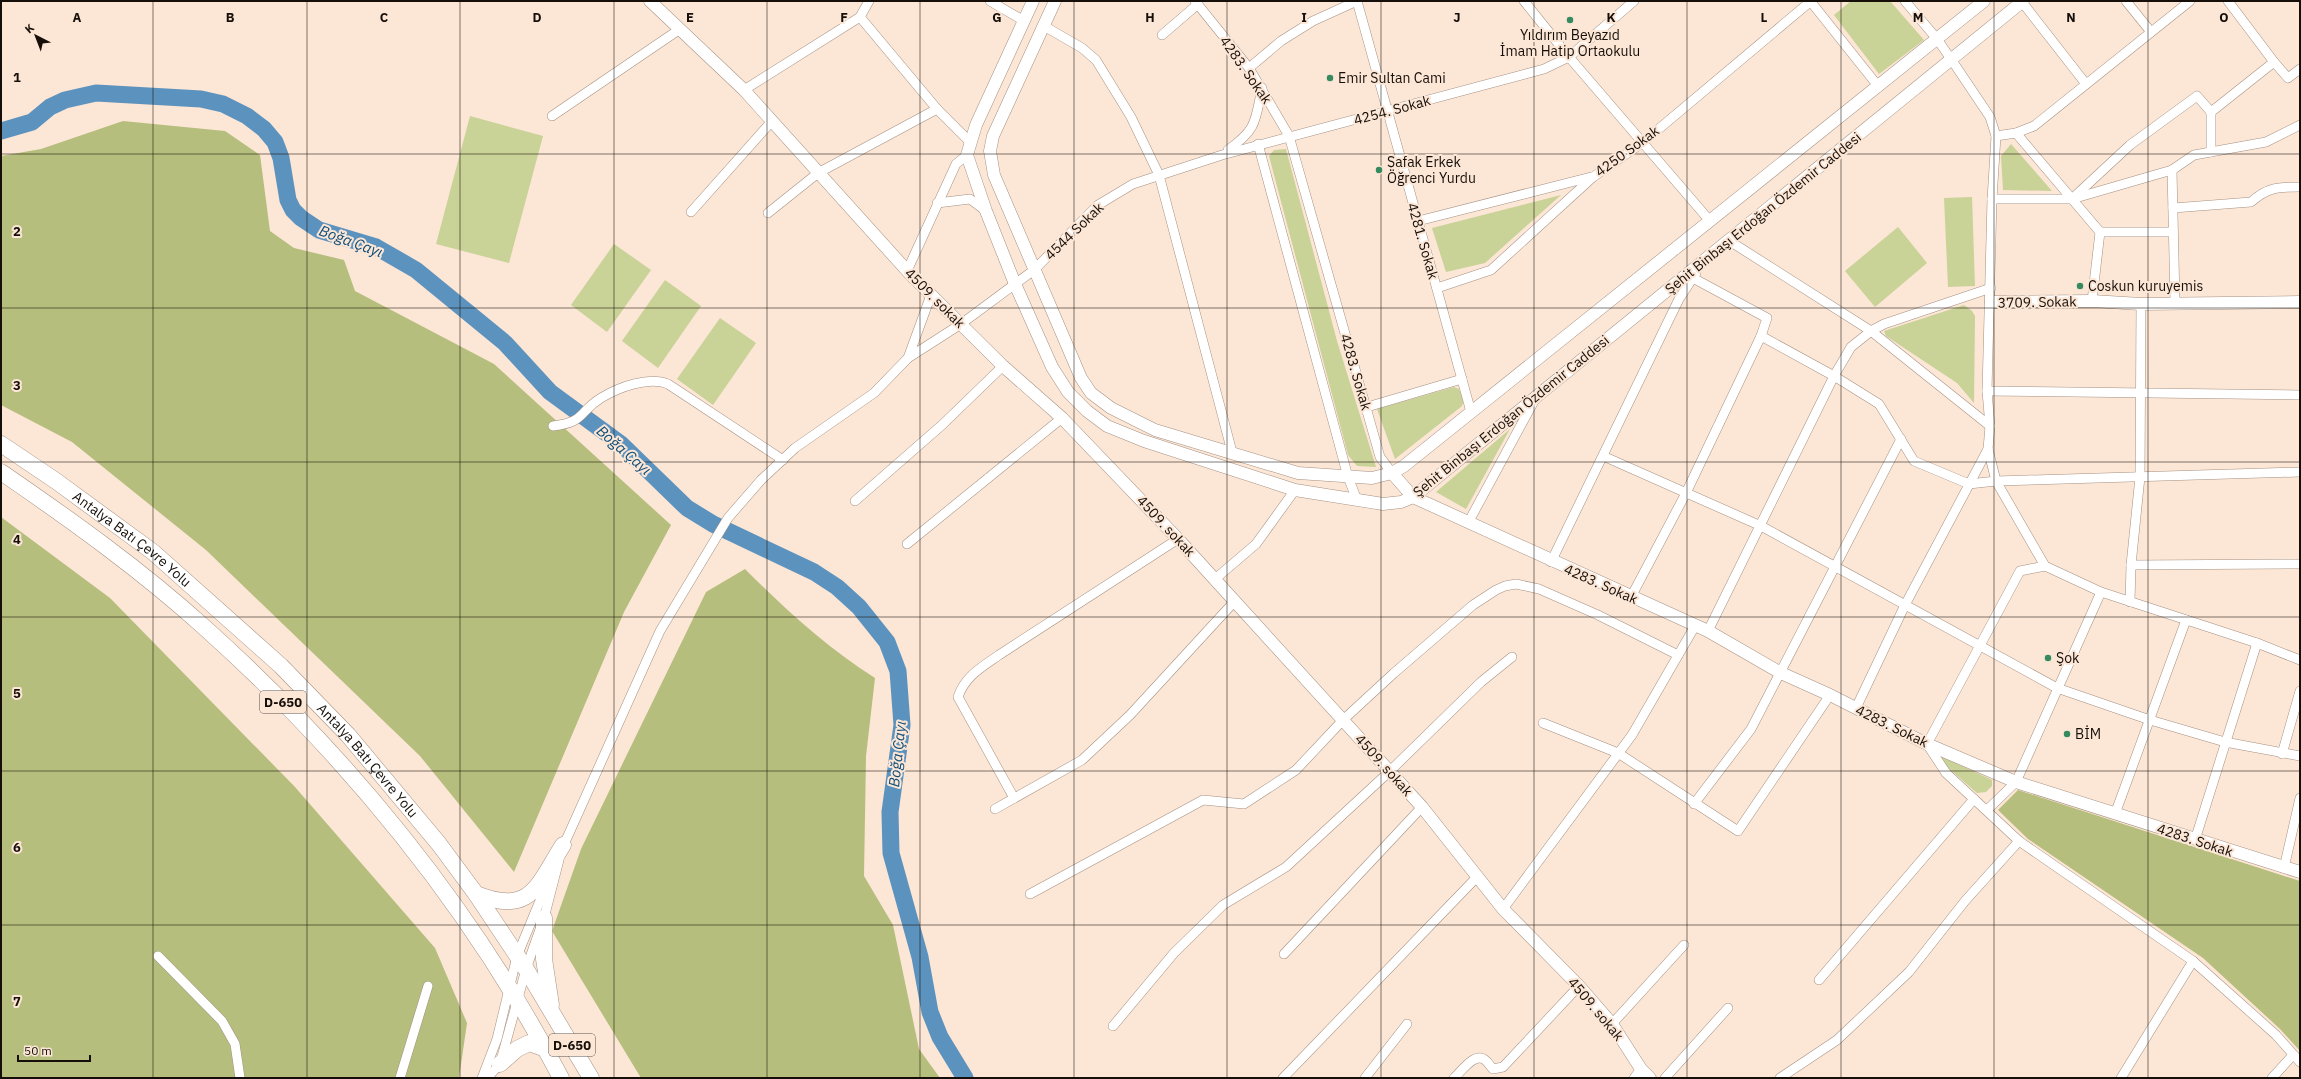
<svg xmlns="http://www.w3.org/2000/svg" width="2301" height="1079" font-family="'IBM Plex Sans',sans-serif">
	<style>
		.green { fill: #c9d297 }
		.forest { fill: #b5be7c }
		.lines { fill: none; stroke-linecap: round; stroke-linejoin: round }
		.river { stroke: #5c92be; stroke-width: 17 }
		.street-casing { stroke: #a59182; stroke-width: 10 }
		.secondary-casing { stroke: #a59182; stroke-width: 13 }
		.highway-casing { stroke: #a59182; stroke-width: 17 }
		.street { stroke: #fff; stroke-width: 9 }
		.secondary { stroke: #fff; stroke-width: 12 }
		.highway { stroke: #fff; stroke-width: 16 }
		.grid { fill: none; stroke: #160f09; stroke-width: 1; stroke-opacity: 0.55 }
		.poi-dot { fill: #358b5f; stroke: #fce6d6; stroke-width: 1.5 }
		.labels { text-anchor: middle; dominant-baseline: central; stroke-width: 4; stroke-linejoin: round; paint-order: stroke }
		.shield { fill: #fce6d6; stroke: #5b5046; stroke-width: 1 }
		.shield-label { font-size: 13px; font-weight: bold; fill: #160f09 }
		.poi-label { font-size: 14px; fill: #160f09; stroke: #fce6d6; text-anchor: start }
		.street-label { font-size: 14px; fill: #160f09; stroke: #fce6d6 }
		.water-label { font-size: 15px; font-style: italic; fill: #0d4d78; stroke: #fce6d6 }
		.grid-label { font-size: 13px; text-anchor: middle; font-weight: bold; fill: #160f09; stroke: #fce6d6; stroke-width: 4; stroke-linejoin: round; paint-order: stroke }
	</style>
	<rect width="100%" height="100%" fill="#fce6d6"/>
	<!-- green -->
	<g class="green">
		<path d="M1851,1h39l34,39 -45,34 -45,-59z"/>
		<path d="M470,116l73,20 -34,127 -73,-19z"/>
		<path d="M2011,144l41,47 -49,-1 -2,-34z"/>
		<path d="M1286,149l51,192 39,126 -19,-1 -9,-11 -79,-299 5,-6z"/>
		<path d="M1561,195l-76,68 -39,9 -14,-44z"/>
		<path d="M1972,197l3,89 -27,1 -4,-89z"/>
		<path d="M1898,227l29,36 -52,44 -30,-36z"/>
		<path d="M614,244l37,26 -44,62 -36,-27z"/>
		<path d="M665,280l36,26 -43,62 -36,-27z"/>
		<path d="M1964,305l8,6 3,5 -1,87 -17,-20 -71,-47 -2,-5z"/>
		<path d="M720,318l36,25 -43,62 -36,-26z"/>
		<path d="M1454,387l5,2 5,12 -2,5 -67,53 -18,-50z"/>
		<path d="M1510,429l-44,80 -30,-17z"/>
		<path d="M1939,755l53,25v6l-6,6 -9,1 -32,-28z"/>
	</g>
	<!-- forest -->
	<g class="forest">
		<path d="M123,121l102,10 35,24 10,76 24,17 50,12 11,31 139,73 177,161 -47,87 -110,260 -94,-116 -214,-206 -134,-108 -71,-37v-249l40,-7z"/>
		<path d="M1,517l109,81 185,189 140,161 32,75 -8,55h-458z"/>
		<path d="M745,569c40,40 81,78 130,109l-9,78 -2,120 29,49 26,124 21,29h-299l-89,-147 29,-82 125,-257z"/>
		<path d="M2018,790l282,91v170l-20,-22 -77,-71 -175,-119 -30,-29z"/>
	</g>
	<g class="lines">
		<!-- river -->
		<path class="river" d="M1,131l31,-9 18,-15 15,-7 31,-7 105,6 22,5 24,12 17,13 11,13 6,16 7,42 5,10 8,8 18,12 57,17 40,23 89,73 45,49 71,52 66,64 26,16 101,48 23,15 22,20 28,35 11,29 4,54 -12,87 1,41 29,104 10,55 10,25 25,41"/>
		<!-- street casing -->
		<g class="street-casing">
			<g id="street">
				<path d="M990,1l34,20"/>
				<path d="M1195,1l54,67 40,68 91,321 12,16"/>
				<path d="M1357,1l114,411"/>
				<path d="M1524,1l45,56 141,164"/>
				<path d="M1905,1l32,38 14,20 39,58 6,19 -4,63 -5,192 3,35 -2,23 8,32 49,85 56,26 156,51 43,17"/>
				<path d="M2126,1l25,31"/>
				<path d="M2228,1l46,61"/>
				<path d="M1811,2l67,84"/>
				<path d="M2022,2l64,82"/>
				<path d="M860,17l77,92 32,32"/>
				<path d="M1044,26l38,22 14,12 35,57 28,58 73,277"/>
				<path d="M1162,35l36,-31"/>
				<path d="M1249,68l32,-27 32,-20 44,-20"/>
				<path d="M744,90l116,-73 9,-16"/>
				<path d="M552,116l128,-87"/>
				<path d="M2016,133l84,99 -8,69"/>
				<path d="M1996,136l20,-3 18,-7 156,-125"/>
				<path d="M1258,144l90,333 9,23"/>
				<path d="M1228,150c29,-21 27,-28 34,-62"/>
				<path d="M2211,152v-40"/>
				<path d="M2172,170l3,132"/>
				<path d="M2074,197l56,-52 67,-49 14,16 63,-50 14,16 12,-9"/>
				<path d="M1992,199h80l100,-29 22,-15 72,-13 34,-17"/>
				<path d="M937,203l33,-4 16,12"/>
				<path d="M2173,208l78,-6c17,-15 27,-15 49,-15"/>
				<path d="M691,212l81,-91"/>
				<path d="M768,213l50,-40 119,-64"/>
				<path d="M1418,221l173,-44"/>
				<path d="M2100,232h73"/>
				<path d="M1728,240l143,91 13,-7 107,-36"/>
				<path d="M907,271l49,-107 11,-9"/>
				<path d="M1437,288l54,-18 102,-93 49,-34 169,-142"/>
				<path d="M1761,336l73,40 45,28 35,57 55,23 27,-3 304,-9"/>
				<path d="M908,358l23,-63"/>
				<path d="M1987,391l313,4"/>
				<path d="M1367,407l95,-28"/>
				<path d="M553,426c33,-4 25,-14 48,-28 18,-11 48,-22 67,-14l115,76"/>
				<path d="M1603,456l158,70 296,162 93,32 75,22 75,14"/>
				<path d="M855,501l87,-76 61,-59"/>
				<path d="M1468,523l66,-122"/>
				<path d="M907,544l155,-126"/>
				<path d="M1551,562l128,-263 17,-26"/>
				<path d="M2131,565l169,-1"/>
				<path d="M2045,566l-25,5 -93,173 19,29 73,68 174,120 83,74 24,27"/>
				<path d="M1215,579l41,-35 39,-54"/>
				<path d="M1631,597l55,-104 75,-157 6,-18 -74,-40"/>
				<path d="M2130,602l1,-37 9,-88 1,-173"/>
				<path d="M1708,631l126,-255 17,-29 20,-16 119,95"/>
				<path d="M1856,708l49,-103 83,-156"/>
				<path d="M1543,723l75,30 120,78 92,-136"/>
				<path d="M2282,754l18,-63"/>
				<path d="M1014,798l-56,-101c7,-21 24,-30 41,-42l179,-116"/>
				<path d="M1694,804l57,-75 150,-290"/>
				<path d="M995,809l87,-49 48,-45 104,-113"/>
				<path d="M1987,810l29,-28 85,-190"/>
				<path d="M2115,814l71,-194"/>
				<path d="M2195,840l62,-197"/>
				<path d="M562,849l98,-218 68,-113 33,-38 34,-32 79,-55 34,-35 53,-34 73,-54 64,-65 35,-21 89,-29 322,-86 25,-12 65,-56"/>
				<path d="M2284,868l16,-70"/>
				<path d="M1030,894l173,-94 41,4 52,-34 47,-50 51,-47 79,-68 23,-15 9,-4 11,-2 23,5 59,26 80,40"/>
				<path d="M1503,909l129,-174 63,-109"/>
				<path d="M1284,954l138,-147"/>
				<path d="M158,956l64,65 13,23 5,34"/>
				<path d="M1819,980l155,-181"/>
				<path d="M1612,1024l72,-79"/>
				<path d="M1113,1026l61,-73 49,-48 63,-38 104,-96 91,-89 31,-25"/>
				<path d="M400,1078l28,-92"/>
				<path d="M482,1078l15,-39 20,-83 32,-77"/>
				<path d="M487,1078l13,-14 26,-95 18,-51 15,-58"/>
				<path d="M1283,1078l193,-200"/>
				<path d="M1365,1078l42,-54"/>
				<path d="M1454,1078c7,-6 21,-27 31,-18 3,2 5,6 8,9l10,-2 76,-81"/>
				<path d="M1634,1078l7,-9"/>
				<path d="M1665,1078l63,-70"/>
				<path d="M1780,1078l57,-38 72,-68 56,-71 54,-60"/>
				<path d="M2121,1078l72,-117"/>
				<path d="M2272,1078l21,-23"/>
			</g>
		</g>
		<!-- secondary casing -->
		<g class="secondary-casing">
			<g id="secondary">
				<path d="M650,1l94,89 166,184 93,92 59,52 116,121 244,268 81,102 76,77 33,38 29,45 9,9"/>
				<path d="M1033,1l-57,124 -9,30 19,56 29,73 37,83 16,25 19,19 20,15 37,15 151,49 88,14 18,-2 12,-5 610,-496"/>
				<path d="M1055,1l-62,135 -3,15 4,24 87,203 10,15 20,15 44,22 143,43 74,5 20,-5 12,-7 580,-465"/>
				<path d="M1991,302l101,-1 49,3 159,-2"/>
				<path d="M1392,473l21,24 295,134 73,42 49,22 97,49 89,38 284,90"/>
			</g>
		</g>
		<!-- highway casing -->
		<g class="highway-casing">
			<g id="highway">
				<path id="s1" d="M1,444l55,37 97,71 128,114 67,69 91,109 37,50 50,75 65,109"/>
				<path d="M1,472c70,48 140,98 203,155 143,128 268,281 357,451"/>
				<path d="M476,894c55,22 61,-8 87,-49"/>
				<path d="M544,918v41l7,46"/>
				<path d="M500,1064l17,-15 12,-6 17,6"/>
			</g>
		</g>
		<!-- street -->
		<use href="#street" class="street"/>
		<!-- secondary -->
		<use href="#secondary" class="secondary"/>
		<!-- highway -->
		<use href="#highway" class="highway"/>
	</g>
	<!-- grid -->
	<path class="grid" d="M153,1v1077M307,1v1077M460,1v1077M614,1v1077M767,1v1077M920,1v1077M1074,1v1077M1227,1v1077M1381,1v1077M1534,1v1077M1687,1v1077M1841,1v1077M1994,1v1077M2148,1v1077M1,154h2299M1,308h2299M1,462h2299M1,617h2299M1,771h2299M1,925h2299"/>
	<!-- markers -->
	<g class="poi-dot">
		<circle cx="1570" cy="20" r="4"/>
		<circle cx="1330" cy="78" r="4"/>
		<circle cx="1379" cy="170" r="4"/>
		<circle cx="2080" cy="286" r="4"/>
		<circle cx="2048" cy="658" r="4"/>
		<circle cx="2067" cy="734" r="4"/>
	</g>
	<g class="labels">
		<!-- shield labels -->
		<g class="shield">
			<rect x="260" y="691" width="46" height="22" rx="3"/>
			<rect x="549" y="1034" width="46" height="22" rx="3"/>
		</g>
		<g class="shield-label">
			<text x="283" y="702">D-650</text>
			<text x="572" y="1045">D-650</text>
		</g>
		<!-- poi labels -->
		<g class="poi-label">
			<text x="1570" y="35" text-anchor="middle">Yıldırım Beyazıd<tspan x="1570" dy="16">İmam Hatip Ortaokulu</tspan></text>
			<text x="1338" y="78">Emir Sultan Cami</text>
			<text x="1387" y="162">Şafak Erkek<tspan x="1387" dy="16">Öğrenci Yurdu</tspan></text>
			<text x="2088" y="286">Coskun kuruyemis</text>
			<text x="2056" y="658">Şok</text>
			<text x="2075" y="734">BİM</text>
		</g>
		<!-- street labels -->
		<g class="street-label">
			<text transform="translate(1246 70) rotate(55)">4283. Sokak</text>
			<text transform="translate(1392 110) rotate(-15)">4254. Sokak</text>
			<text transform="translate(1627 151) rotate(-36)">4250 Sokak</text>
			<text transform="translate(1763 213) rotate(-39)">Şehit Binbaşı Erdoğan Özdemir Caddesi</text>
			<text transform="translate(1074 231) rotate(-44)">4544 Sokak</text>
			<text transform="translate(1423 241) rotate(74)">4281. Sokak</text>
			<text transform="translate(935 298) rotate(45)">4509. sokak</text>
			<text transform="translate(2037 302) rotate(-1)">3709. Sokak</text>
			<text transform="translate(1356 372) rotate(74)">4283. Sokak</text>
			<text transform="translate(1511 416) rotate(-39)">Şehit Binbaşı Erdoğan Özdemir Caddesi</text>
			<text transform="translate(1166 526) rotate(47)">4509. sokak</text>
			<text stroke="none"><textPath href="#s1" startOffset="162">Antalya Batı Çevre Yolu</textPath></text>
			<text transform="translate(1601 584) rotate(24)">4283. Sokak</text>
			<text transform="translate(1892 726) rotate(26)">4283. Sokak</text>
			<text stroke="none"><textPath href="#s1" startOffset="486">Antalya Batı Çevre Yolu</textPath></text>
			<text transform="translate(1384 765) rotate(48)">4509. sokak</text>
			<text transform="translate(2195 840) rotate(18)">4283. Sokak</text>
			<text transform="translate(1596 1009) rotate(50)">4509. sokak</text>
		</g>
		<!-- water labels -->
		<g class="water-label">
			<text transform="translate(351 241) rotate(20)">Boğa Çayı</text>
			<text transform="translate(624 450) rotate(41)">Boğa Çayı</text>
			<text transform="translate(897 754) rotate(-84)">Boğa Çayı</text>
		</g>
	</g>
	<g class="grid-label">
		<text x="77" y="22">A</text>
		<text x="230" y="22">B</text>
		<text x="384" y="22">C</text>
		<text x="537" y="22">D</text>
		<text x="690" y="22">E</text>
		<text x="844" y="22">F</text>
		<text x="997" y="22">G</text>
		<text x="1150" y="22">H</text>
		<text x="1304" y="22">I</text>
		<text x="1457" y="22">J</text>
		<text x="1611" y="22">K</text>
		<text x="1764" y="22">L</text>
		<text x="1918" y="22">M</text>
		<text x="2071" y="22">N</text>
		<text x="2224" y="22">O</text>
		<text x="17" y="82">1</text>
		<text x="17" y="236">2</text>
		<text x="17" y="390">3</text>
		<text x="17" y="544">4</text>
		<text x="17" y="698">5</text>
		<text x="17" y="852">6</text>
		<text x="17" y="1006">7</text>
	</g>
	<!-- border -->
	<rect width="2301" height="1079" fill="none" stroke="#160f09" stroke-width="4"/>
	<!-- north arrow -->
	<g transform="translate(36 36) rotate(318)" stroke="#fce6d6" stroke-width="3" paint-order="stroke">
	<path d="M0-3L7 15L0 10L-7 15Z" fill="#160f09"/>
	<text y="-6" font-size="11" font-weight="bold" text-anchor="middle" fill="#160f09">K</text>
	</g>
	<!-- scale -->
	<path d="M18 1055v6h72v-6" fill="none" stroke="#160f09" stroke-width="2"/>
	<text x="24" y="1055" font-size="12" fill="#160f09" stroke="#fce6d6" stroke-width="3" paint-order="stroke">50 m</text>
</svg>
